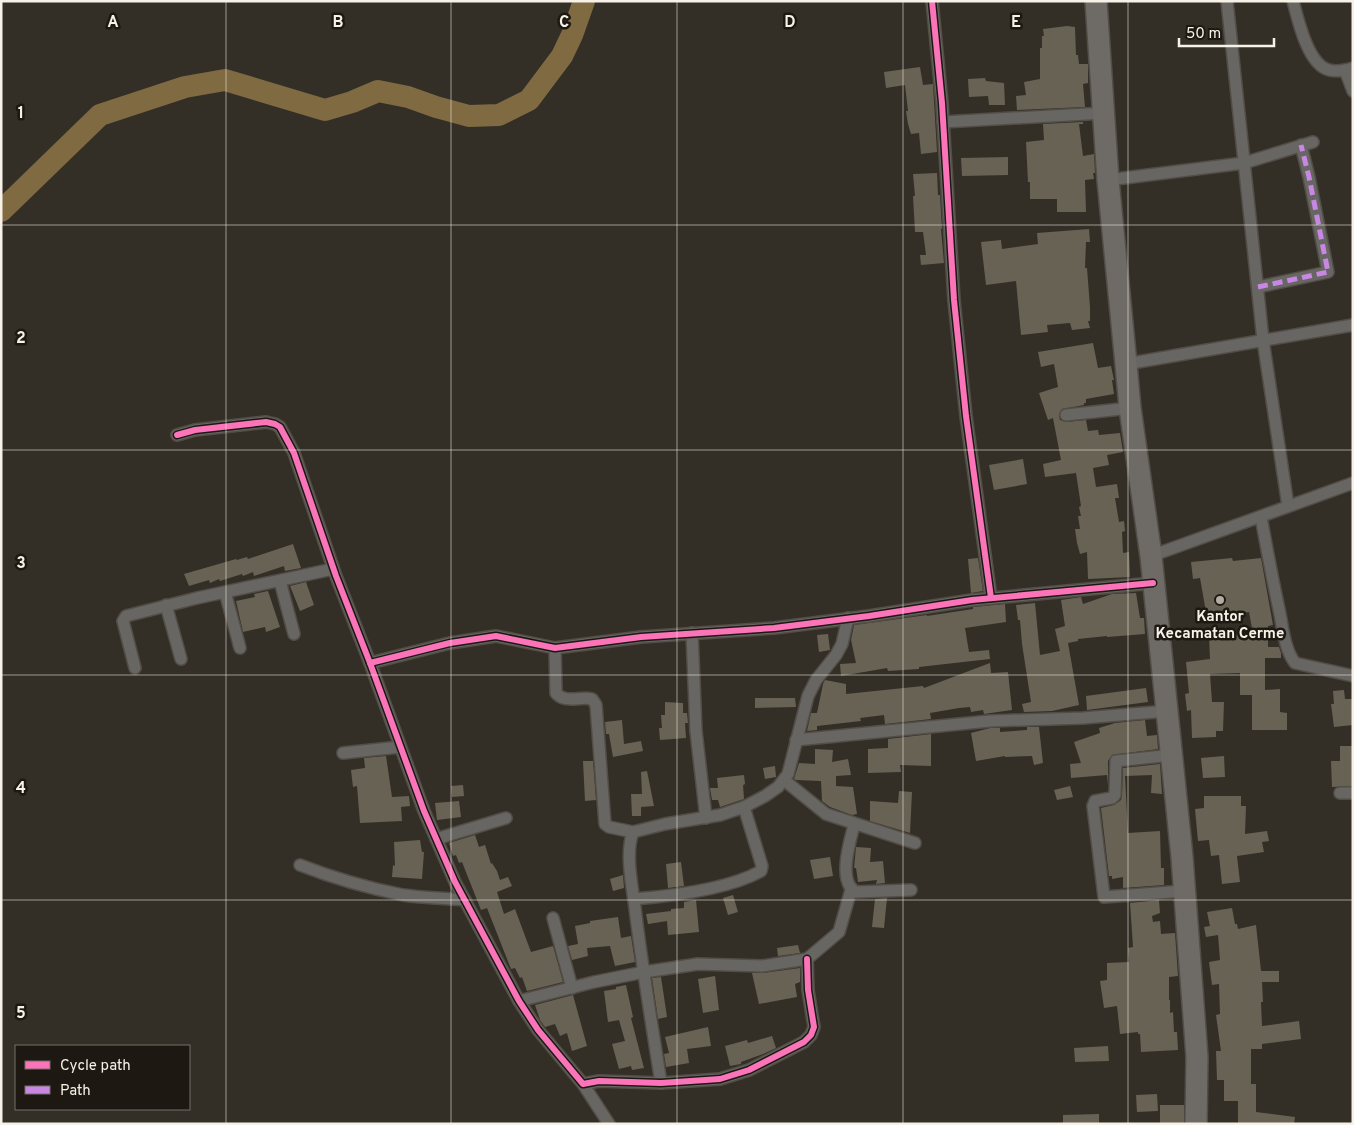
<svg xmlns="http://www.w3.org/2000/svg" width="1354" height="1125" font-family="Overpass,sans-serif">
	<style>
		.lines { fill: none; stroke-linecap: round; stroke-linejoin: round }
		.river { stroke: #7f6a41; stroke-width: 22 }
		.building { fill: #686255 }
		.street-casing { stroke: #524d47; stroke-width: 14 }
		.highway-casing { stroke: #524d47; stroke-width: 24 }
		.street { stroke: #686662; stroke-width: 11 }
		.highway { stroke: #6e6b66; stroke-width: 21 }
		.quiet { stroke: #c787e3; stroke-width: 5; stroke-dasharray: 10 5; stroke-linecap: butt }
		.cycleway-casing { stroke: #1d1912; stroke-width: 9 }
		.cycleway { stroke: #fb73b8; stroke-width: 6 }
		.grid { fill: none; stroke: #f7f1e7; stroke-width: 1; stroke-opacity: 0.55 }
		.poi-dot { fill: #b2ada4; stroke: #1d1912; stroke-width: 2 }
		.labels { text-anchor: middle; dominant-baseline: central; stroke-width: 5; stroke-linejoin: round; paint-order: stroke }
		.poi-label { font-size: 15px; font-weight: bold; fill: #f7f1e7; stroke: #1d1912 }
		.grid-label { font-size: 16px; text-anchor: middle; font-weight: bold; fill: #f7f1e7; stroke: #1d1912; stroke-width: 5; stroke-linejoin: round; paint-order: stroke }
	</style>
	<rect width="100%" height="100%" fill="#332f27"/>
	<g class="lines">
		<!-- river -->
		<path class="river" d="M1,211l99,-96 85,-28 40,-7 100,30 27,-8 26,-11 30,6 28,10 33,9 30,-1 30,-15 33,-44 10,-21 12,-34"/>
	</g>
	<!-- building -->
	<g class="building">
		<path d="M1067,26l8,1 1,28h2l1,9h9v19l-5,1 2,23 -68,3 -1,-14 10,-1 -2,-13 16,-3v-31h2v-12h2l-1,-7z"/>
		<path d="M920,67l3,18 10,-1 4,68 -16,2 -2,-21 -8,1 -3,-10 -2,-13h2l-3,-26 -19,3 -2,-16z"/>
		<path d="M985,78l1,3 18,2 1,22h-16l-1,-9 -19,1 -1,-18z"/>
		<path d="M1083,122v2h-4l4,32 11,-2 1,19h-2l1,6 -9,1 1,32h-29v-13h-27v-17h-2l-2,-40 18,-2 -1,-16z"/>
		<path d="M1008,157v18l-46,1 -1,-18z"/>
		<path d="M937,173l1,22h2l2,34h-1l3,34 -23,2 -1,-10h6l-3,-23h-8l-2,-36h2l-2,-22z"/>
		<path d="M1089,229l1,13h-4l-1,26h2l3,39v14h-2l2,7 -18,2 -2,-7 -23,2 1,7 -27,3 -5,-54 -30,4 -5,-43 20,-2 1,9 36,-5 -1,-11z"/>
		<path d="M1093,343l5,25 13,-2 3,14h-2l2,14 -28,5v4h-2v2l-22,4 -3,7 1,4 6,2 20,-2 2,11 10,-1 1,5 21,-2 3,19 -16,3 2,10 -16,3 3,19 21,-3 2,14h-4l4,24 5,-1 1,10 -3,1 1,21 6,-1 1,25 -42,2 -1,-27 -7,2 -3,-11 -2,-14h5l-2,-13h3l-2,-9 2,-1 -5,-33 -31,4 -2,-13 18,-4 -8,-42 -5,2 -9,-27 19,-6 -4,-23 -13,3 -3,-15z"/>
		<path d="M1023,459l4,25 -33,6 -5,-25z"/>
		<path d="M293,544l8,24 -16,3 -1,-5 -30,10 -1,-4 -10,4 -1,-2 -22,7 -1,-2 -9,4 -1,-3 -20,6 -5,-12 52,-15 1,1 10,-3 1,2z"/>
		<path d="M978,558l5,33 -12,2 -3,-34z"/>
		<path d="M1232,558l1,3 28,-3 12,67 -5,1v21h11l2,6v5h-16v32l15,-1v23l7,1v17h-35v-35h-12v-22l-30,1 2,28h12l-1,29h-7v6l-24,1 -1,-28 -4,1 -2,-17 4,-1 -3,-31 24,-3 -1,-23 44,-2 -4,-22 -42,6 -7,-40 -7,1 -2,-17z"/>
		<path d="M306,582l8,23 -14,6 -10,-25z"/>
		<path d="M268,591l12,36 -14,5 -1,-5 -22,5 -7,-31 19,-4 -1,-3z"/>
		<path d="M1136,593l4,25h4l1,16 -38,3v-1l-29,3v2l-10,2 11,62 -27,6 -28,1 -2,-8 9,-2 -9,-58 -2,-24h-2l-2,-15 19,-2 5,52 20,-4 -5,-22 10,-3 -4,-26 20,-3 2,7 29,-10z"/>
		<path d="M1005,604l1,18 -41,6 4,24 20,-2 1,9 -71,8v2l-31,2 -1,-3 -46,8 -1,-12 16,-1 -5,-23 3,-15 73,-10v1l46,-7v-2z"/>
		<path d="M828,634l2,16 -11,2 -2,-17z"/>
		<path d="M990,663l1,10 17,-1 4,38 -28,4 -1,-4 -12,2 -1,-5 -11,1 -29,5 1,6 -46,5 -1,-9 -24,3 1,3 -44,5v4l-10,1 4,-18h6l6,-29 2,-4 21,4v10l77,-8 1,2z"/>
		<path d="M1146,688l2,14 -61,8 -1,-14z"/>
		<path d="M1344,690l1,9h8v26l-19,2 -3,-23h3l-1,-13z"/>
		<path d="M755,698h40l1,9 -41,1z"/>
		<path d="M665,702l18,1v10h4l1,10h-3l1,15 -26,2 -1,-12h3l-1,-13h4z"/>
		<path d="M622,720l2,24 17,-3 2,10 -30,6 -4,-23h-3l-1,-12z"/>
		<path d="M1145,720l2,16 10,-1 1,14 -46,6 -4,6v24l-1,-10 -36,3 -1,-14 11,-1 -7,-21 26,-9 -1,-5 16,-5z"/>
		<path d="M1027,727h12l4,36 -9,2 -2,-9 -27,1v-1l-29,5 -5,-28 19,-5h10v4l27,-2z"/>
		<path d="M931,734v32l-31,-1 1,7 -33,1v-24l20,-1v-9z"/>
		<path d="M1340,746h13v40l-21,1 -1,-26h9z"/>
		<path d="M815,749l18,1 -1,12 16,-3 3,16 -15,1v10l17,1 4,27 -5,1 -22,-8 -8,-6 -1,-20 -25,-1 -2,-1 5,-16 16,1z"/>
		<path d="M386,756l6,41 17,-1 1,10 -9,1 1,14 -42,2 -3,-37 -4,1 -2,-17 14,-2 -1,-10z"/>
		<path d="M1224,756l1,21 -22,1 -2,-20z"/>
		<path d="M583,761h10l3,39 -11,1z"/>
		<path d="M1160,764l2,30 -11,-1 1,-18 -27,1 3,57 32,-2 1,37h3v17l-41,3v-11l-11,2v-3h-3l-8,-68 13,-3 7,-5 1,-5 1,-27z"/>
		<path d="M775,766l1,11 -11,2 -2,-11z"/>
		<path d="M647,771l7,35 -13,1v9h-9l-1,-22h11l-1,-22z"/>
		<path d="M744,775l1,9 -2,1 1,14 -24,8 -2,-7h-6l-2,-12h8l-1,-10z"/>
		<path d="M463,785l1,11 -12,1 -1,-11z"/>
		<path d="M1070,786l3,11 -16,3 -3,-10z"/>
		<path d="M899,791l13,1 -2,41 -40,-12v-20l28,2z"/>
		<path d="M1204,796h37v10h5l-1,28 22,-3 2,10 -7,1 2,10 -27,4 3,26 -18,2 -3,-29 -8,1 -2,-16 -11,1 -3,-32 9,-1z"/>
		<path d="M459,801l2,16 -24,3 -2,-17z"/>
		<path d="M475,835l4,12 6,-2 6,19 1,-1 5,8 3,9 8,-3 4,9 -15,6 7,22 11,-5 16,43 22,-6 10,36 -36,9 -5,-14 -2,1 -5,-10 -4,1 -24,-61 -6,2 -19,-48 -3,1 -3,-8 -3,1 -4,-13z"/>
		<path d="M420,840l2,12h2l-2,27 -30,-2 1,-12 2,1 -1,-24z"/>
		<path d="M856,847l15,1 -1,14 13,-1 2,22 -9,1 1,-4 -19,2 -2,-14h-2z"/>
		<path d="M830,857l3,19 -19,3 -4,-19z"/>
		<path d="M681,862l3,24 -16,2 -2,-24z"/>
		<path d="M623,875l1,13 -11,3 -3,-12z"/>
		<path d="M733,895l5,17 -10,3 -5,-17z"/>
		<path d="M887,898l-3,30 -12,-1 3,-28z"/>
		<path d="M696,900l3,32 -31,3 -1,-14 -19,3 -2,-10 25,-3v-2l13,-1v-6z"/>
		<path d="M1159,900l1,13 -8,3 1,6 7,-1 1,13 14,-1 3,43 -9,1v23h1v13l3,-1 1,20h3l1,18 -37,2 -1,-18h-2v-2l-18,2 -3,-28 -13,2 -4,-27 7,-1v-17l22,-1 -1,-14 5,-1 -3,-44z"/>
		<path d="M1232,908l3,16h2l1,5 18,-4 5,46h18v11h-17l1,20h-2l1,24 37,-5 2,18 -39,5v5h-11v35h5v28l39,5 -1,7h-56v-23h-14v-21h-7l-1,-29h5l-5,-36 4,-1 -1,-30 -7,1 -3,-23 11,-2 -2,-25 -12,2 -2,-10 6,-1 -3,-14z"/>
		<path d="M618,917l3,21 10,-2 4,26 -20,4 -5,-20 -23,2 1,8 -16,4 -4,-14 10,-2 -3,-18 15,-3v-2z"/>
		<path d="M798,945l2,8 -22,3 -1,-8z"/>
		<path d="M800,968v14l-5,2 2,13 -38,7 -7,-31h11z"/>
		<path d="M715,976l4,34 -16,3 -5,-34z"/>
		<path d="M661,977l6,40 -9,2 -6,-41z"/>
		<path d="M626,985l7,32 -2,1 13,50 -12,2 -1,-4 -12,3 -7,-25 13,-3 -6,-21 -11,2 -4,-31 12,-2v-2z"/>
		<path d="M573,995l14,51 -15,5 -5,-18 -7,3 -5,-12 -10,3 -5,-7 -5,-15z"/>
		<path d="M708,1027l3,19 -24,3 2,14 -23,4 -2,-13 5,-1 -4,-16z"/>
		<path d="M772,1036l4,12 -13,6 -22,8v2l-11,2 -5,-20 22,-6 1,3z"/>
		<path d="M1108,1046l1,15 -34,1 -1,-14z"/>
		<path d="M1157,1094l1,17 -21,1 -1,-17z"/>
		<rect x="1160" y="1105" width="24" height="19"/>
		<path d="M1099,1114v10h-36v-9z"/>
	</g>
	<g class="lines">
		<!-- street casing -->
		<g class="street-casing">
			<g id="street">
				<path d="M932,1l10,102 12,197 12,116 25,182"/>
				<path d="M1227,1l36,339 25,166"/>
				<path d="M1293,1c5,19 15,64 36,69 7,2 17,0 24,-2"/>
				<path d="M1345,70l8,21"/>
				<path d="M943,122l161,-9"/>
				<path d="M1108,180l136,-17 69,-21"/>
				<path d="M1258,287l70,-15 -19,-95 -8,-32"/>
				<path d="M1126,364l227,-39"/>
				<path d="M1066,415l64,-7"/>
				<path d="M177,435l18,-5 71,-8 9,2 5,3 14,26 42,123 34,87 54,148 31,71 64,119 19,29 45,54 16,-3 62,2 59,-4 29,-9 55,-28 7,-7 3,-8 -6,-37 -1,-31"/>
				<path d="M1261,517c6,33 12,65 19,97 3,16 5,36 15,49l58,13"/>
				<path d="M1151,556l202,-73"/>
				<path d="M280,581l14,53"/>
				<path d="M225,592l15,56"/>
				<path d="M166,605l15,54"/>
				<path d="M692,633l4,98 10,87"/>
				<path d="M555,648l1,45c9,11 24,3 36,6l4,6 9,119 4,3 24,5"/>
				<path d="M370,663l80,-20 46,-7 59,12 86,-11 133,-9 95,-12 103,-16 181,-17"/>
				<path d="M135,668l-12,-47 3,-5 71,-18 136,-29"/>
				<path d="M796,740l194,-19 93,-3 85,-7"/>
				<path d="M343,753l57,-6"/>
				<path d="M1172,755l-56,6 -1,34 -3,3 -17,3 -2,5 11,91 80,-6"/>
				<path d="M784,780l42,34 89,29"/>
				<path d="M1340,793h13"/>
				<path d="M854,825c-4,16 -17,57 2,67l55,-2"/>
				<path d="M436,839l70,-21"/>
				<path d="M300,865c33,13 68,23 103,30 20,3 41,3 62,5"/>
				<path d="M634,899c38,-3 93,-9 127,-28l1,-5 -18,-59"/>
				<path d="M553,918l19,70"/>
				<path d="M519,1001l75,-19 50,-10 54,-8 64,2 45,-7 32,-27 12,-42"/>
				<path d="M661,1083c-9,-58 -19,-116 -26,-175 -3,-23 -10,-55 -2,-76l32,-8 55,-9 24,-8 21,-11 13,-9 10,-13 20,-78 8,-16 20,-25 6,-11 6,-26"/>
				<path d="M583,1084l26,40"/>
			</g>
		</g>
		<!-- highway casing -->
		<g class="highway-casing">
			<path id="highway" d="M1096,1l12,179 18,184 4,44 21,148 31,301 15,200 -1,67"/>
		</g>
		<!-- street -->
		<use href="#street" class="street"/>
		<!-- highway -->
		<use href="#highway" class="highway"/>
		<!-- quiet -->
		<path class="quiet" d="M1258,287l70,-15 -19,-95 -8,-32"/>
		<!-- cycleway casing -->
		<g class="cycleway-casing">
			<g id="cycleway">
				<path d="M932,1l10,102 12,197 12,116 25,182"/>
				<path d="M177,435l18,-5 71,-8 9,2 5,3 14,26 42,123 34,87 54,148 31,71 64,119 19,29 45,54 16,-3 62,2 59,-4 29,-9 55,-28 7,-7 3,-8 -6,-37 -1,-31"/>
				<path d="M370,663l80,-20 46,-7 59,12 86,-11 133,-9 95,-12 103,-16 181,-17"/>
			</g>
		</g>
		<!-- cycleway -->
		<use href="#cycleway" class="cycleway"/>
	</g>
	<!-- grid -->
	<path class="grid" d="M226,1v1123M451,1v1123M677,1v1123M903,1v1123M1128,1v1123M1,225h1352M1,450h1352M1,675h1352M1,900h1352"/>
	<!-- markers -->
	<circle class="poi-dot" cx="1220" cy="600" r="5"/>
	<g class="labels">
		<!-- poi labels -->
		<g class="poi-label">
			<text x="1220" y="617">Kantor<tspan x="1220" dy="17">Kecamatan Cerme</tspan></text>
		</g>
	</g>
	<g class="grid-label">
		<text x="113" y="27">A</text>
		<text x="338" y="27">B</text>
		<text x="564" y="27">C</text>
		<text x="790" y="27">D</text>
		<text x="1016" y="27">E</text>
		<text x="21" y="118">1</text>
		<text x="21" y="343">2</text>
		<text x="21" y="568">3</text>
		<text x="21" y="793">4</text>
		<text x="21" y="1018">5</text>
	</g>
	<!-- border -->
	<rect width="1354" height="1125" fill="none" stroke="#f7f1e7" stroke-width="5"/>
	<!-- legend -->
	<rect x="15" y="1045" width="175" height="65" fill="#1d1912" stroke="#746f67"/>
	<rect x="25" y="1061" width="25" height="8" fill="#fb73b8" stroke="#746f67"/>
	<text x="60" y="1070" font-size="15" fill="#f7f1e7">Cycle path</text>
	<rect x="25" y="1086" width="25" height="8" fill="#c787e3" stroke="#746f67"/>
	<text x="60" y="1095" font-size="15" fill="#f7f1e7">Path</text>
	<!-- scale -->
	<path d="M1179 38v8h95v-8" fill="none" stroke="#f7f1e7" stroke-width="2.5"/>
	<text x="1186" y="38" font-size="15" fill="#f7f1e7" stroke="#1d1912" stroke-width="4" paint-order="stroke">50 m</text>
</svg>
